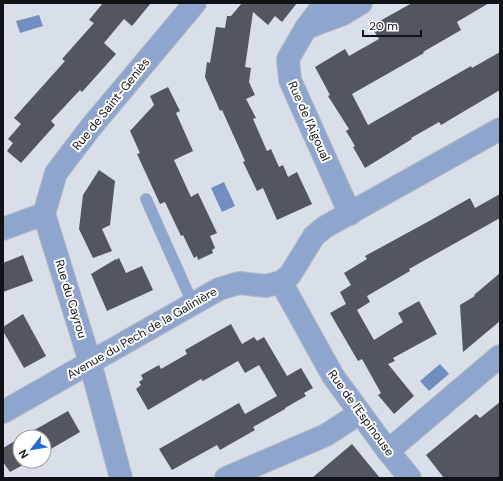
<svg xmlns="http://www.w3.org/2000/svg" width="503" height="481" font-family="'DM Sans',sans-serif">
	<style>
		.water { fill: #708ebf }
		.building { fill: #51565f }
		.lines { fill: none; stroke-linecap: round; stroke-linejoin: round }
		.service-casing { stroke: #b4bac3; stroke-width: 12 }
		.minor-casing { stroke: #b4bac3; stroke-width: 24 }
		.service { stroke: #8ea6cd; stroke-width: 11 }
		.minor { stroke: #8ea6cd; stroke-width: 22 }
		.labels { text-anchor: middle; dominant-baseline: central; stroke-width: 4; stroke-linejoin: round; paint-order: stroke }
		.street-label { font-size: 12px; fill: #101316; stroke: #fff }
	</style>
	<rect width="100%" height="100%" fill="#d8dfe9"/>
	<!-- water -->
	<g class="water">
		<path d="M39,15l4,11 -23,7 -4,-12z"/>
		<path d="M224,182l11,24 -13,6 -11,-24z"/>
		<path d="M440,364l9,10 -20,17 -9,-10z"/>
	</g>
	<!-- building -->
	<g class="building">
		<path d="M103,3h48l-19,23 -8,-7 -20,24 12,11 -34,38 -2,-2 -29,31 4,4 -34,38 -14,-12 6,-8 -5,-4 13,-15 -7,-6 51,-57 -3,-2 32,-36 -5,-3z"/>
		<path d="M242,3h55l-15,19 -7,-6 -7,9 -15,-13 -8,55 6,1 -2,14 6,13 -9,4 10,19 -3,1 14,32 4,-2 8,18 4,-2 5,12 9,-5 15,32 -35,16 -14,-32 -6,3 -14,-29 2,-1 -23,-51 -2,1 -15,-34 2,-15 3,1 6,-36 9,1 2,-12h4z"/>
		<path d="M412,3h77l-32,19 4,8 -38,22 1,1 -72,41 16,31 103,-59 1,2 28,-16v38l-59,35 -2,-3 -28,16 1,1 -47,29 -12,-21 2,-1 -9,-15 3,-2 -21,-33 2,-1 -15,-28 30,-18 4,7 30,-17 -8,-13z"/>
		<path d="M168,87l12,24 -4,2 17,38 -19,9 17,37 7,-4 19,40 -7,3 5,12 -3,2 1,3 -15,7 -1,-4 -3,2 -11,-23 -2,1 -16,-34 -5,2 -23,-50 3,-1 -10,-22 24,-26 -4,-9z"/>
		<path d="M99,170l16,11 -5,44 -8,4 10,22 -19,7 -14,-29 4,-34z"/>
		<path d="M500,194v24l-91,51 1,2 -43,25 3,6 -13,8 17,30 29,-18 -5,-9 21,-12 18,33 -44,24 2,3 -7,3 26,32 -20,18 -16,-19 3,-2 -19,-34 -4,2 -28,-48 16,-9 -6,-12 11,-7 -7,-12 23,-14 -2,-3 66,-36 39,-22 5,10z"/>
		<path d="M23,255l10,26 -30,11v-29z"/>
		<path d="M119,258l7,15 16,-7 11,24 -46,21 -16,-37 25,-15v1z"/>
		<path d="M500,273v48l-37,31 -3,-47 15,-9 -1,-1z"/>
		<path d="M23,314l23,42 -22,12 -21,-37v-4z"/>
		<path d="M231,324l11,20 12,-7 3,4 7,-4 23,39 14,-8 12,20 -9,5 2,3 -21,12v1l-32,18 2,3 -35,20 -3,-5 -45,25 -13,-21 80,-46 6,11 32,-18 -18,-31 -14,8 -7,-12 -35,20 -2,-2 -53,31 -12,-21 5,-4 -2,-3 4,-3 -2,-4 18,-10 2,4 26,-15 -2,-4z"/>
		<path d="M500,402v76h-56l-18,-23 50,-41 4,4z"/>
		<path d="M68,411l12,21 -36,21v-16h-22z"/>
		<path d="M20,438v23h10l-20,11 -7,-10v-14z"/>
		<path d="M352,444l28,34h-68z"/>
	</g>
	<g class="lines">
		<!-- service casing -->
		<g class="service-casing">
			<path id="service" d="M146,199l47,105"/>
		</g>
		<!-- minor casing -->
		<g class="minor-casing">
			<g id="minor">
				<path d="M325,3l-19,25 -18,31 2,21 60,134"/>
				<path d="M306,28l37,-14 18,-11"/>
				<path d="M44,214l46,148 31,116"/>
				<path d="M44,214l12,-41 35,-46 104,-124"/>
				<path d="M3,229l41,-15"/>
				<path d="M281,282l52,94 55,75 22,27"/>
				<path d="M3,412l216,-123 20,-6 27,3 15,-4 9,-7 24,-39 11,-9 175,-98"/>
				<path d="M388,451l112,-95"/>
				<path d="M226,478l100,-43 34,-22"/>
			</g>
		</g>
		<!-- service -->
		<use href="#service" class="service"/>
		<!-- minor -->
		<use href="#minor" class="minor"/>
	</g>
	<g class="labels">
		<!-- street labels -->
		<g class="street-label">
			<text transform="translate(111 104) rotate(-51)">Rue de Saint-Geniès</text>
			<text transform="translate(309 121) rotate(66)">Rue de l'Aigoual</text>
			<text transform="translate(71 299) rotate(73)">Rue du Cayrou</text>
			<text transform="translate(142 333) rotate(-30)">Avenue du Pech de la Galinière</text>
			<text transform="translate(361 413) rotate(54)">Rue de l'Espinouse</text>
		</g>
	</g>
	<!-- border -->
	<rect width="503" height="481" fill="none" stroke="#101316" stroke-width="8"/>
	<!-- north arrow -->
	<g transform="translate(32 449) rotate(239)"><circle r="19" fill="#ffffff" stroke="#9fa1a2"/>
	<path d="M0-3L7 15L0 10L-7 15Z" fill="#2768d5"/>
	<text y="-6" font-size="11" font-weight="bold" text-anchor="middle" fill="#101316">N</text>
	</g>
	<!-- scale -->
	<path d="M363 30v6h58v-6" fill="none" stroke="#101316" stroke-width="2"/>
	<text x="369" y="30" font-size="12" fill="#101316" stroke="#ffffff" stroke-width="3" paint-order="stroke">20 m</text>
</svg>
